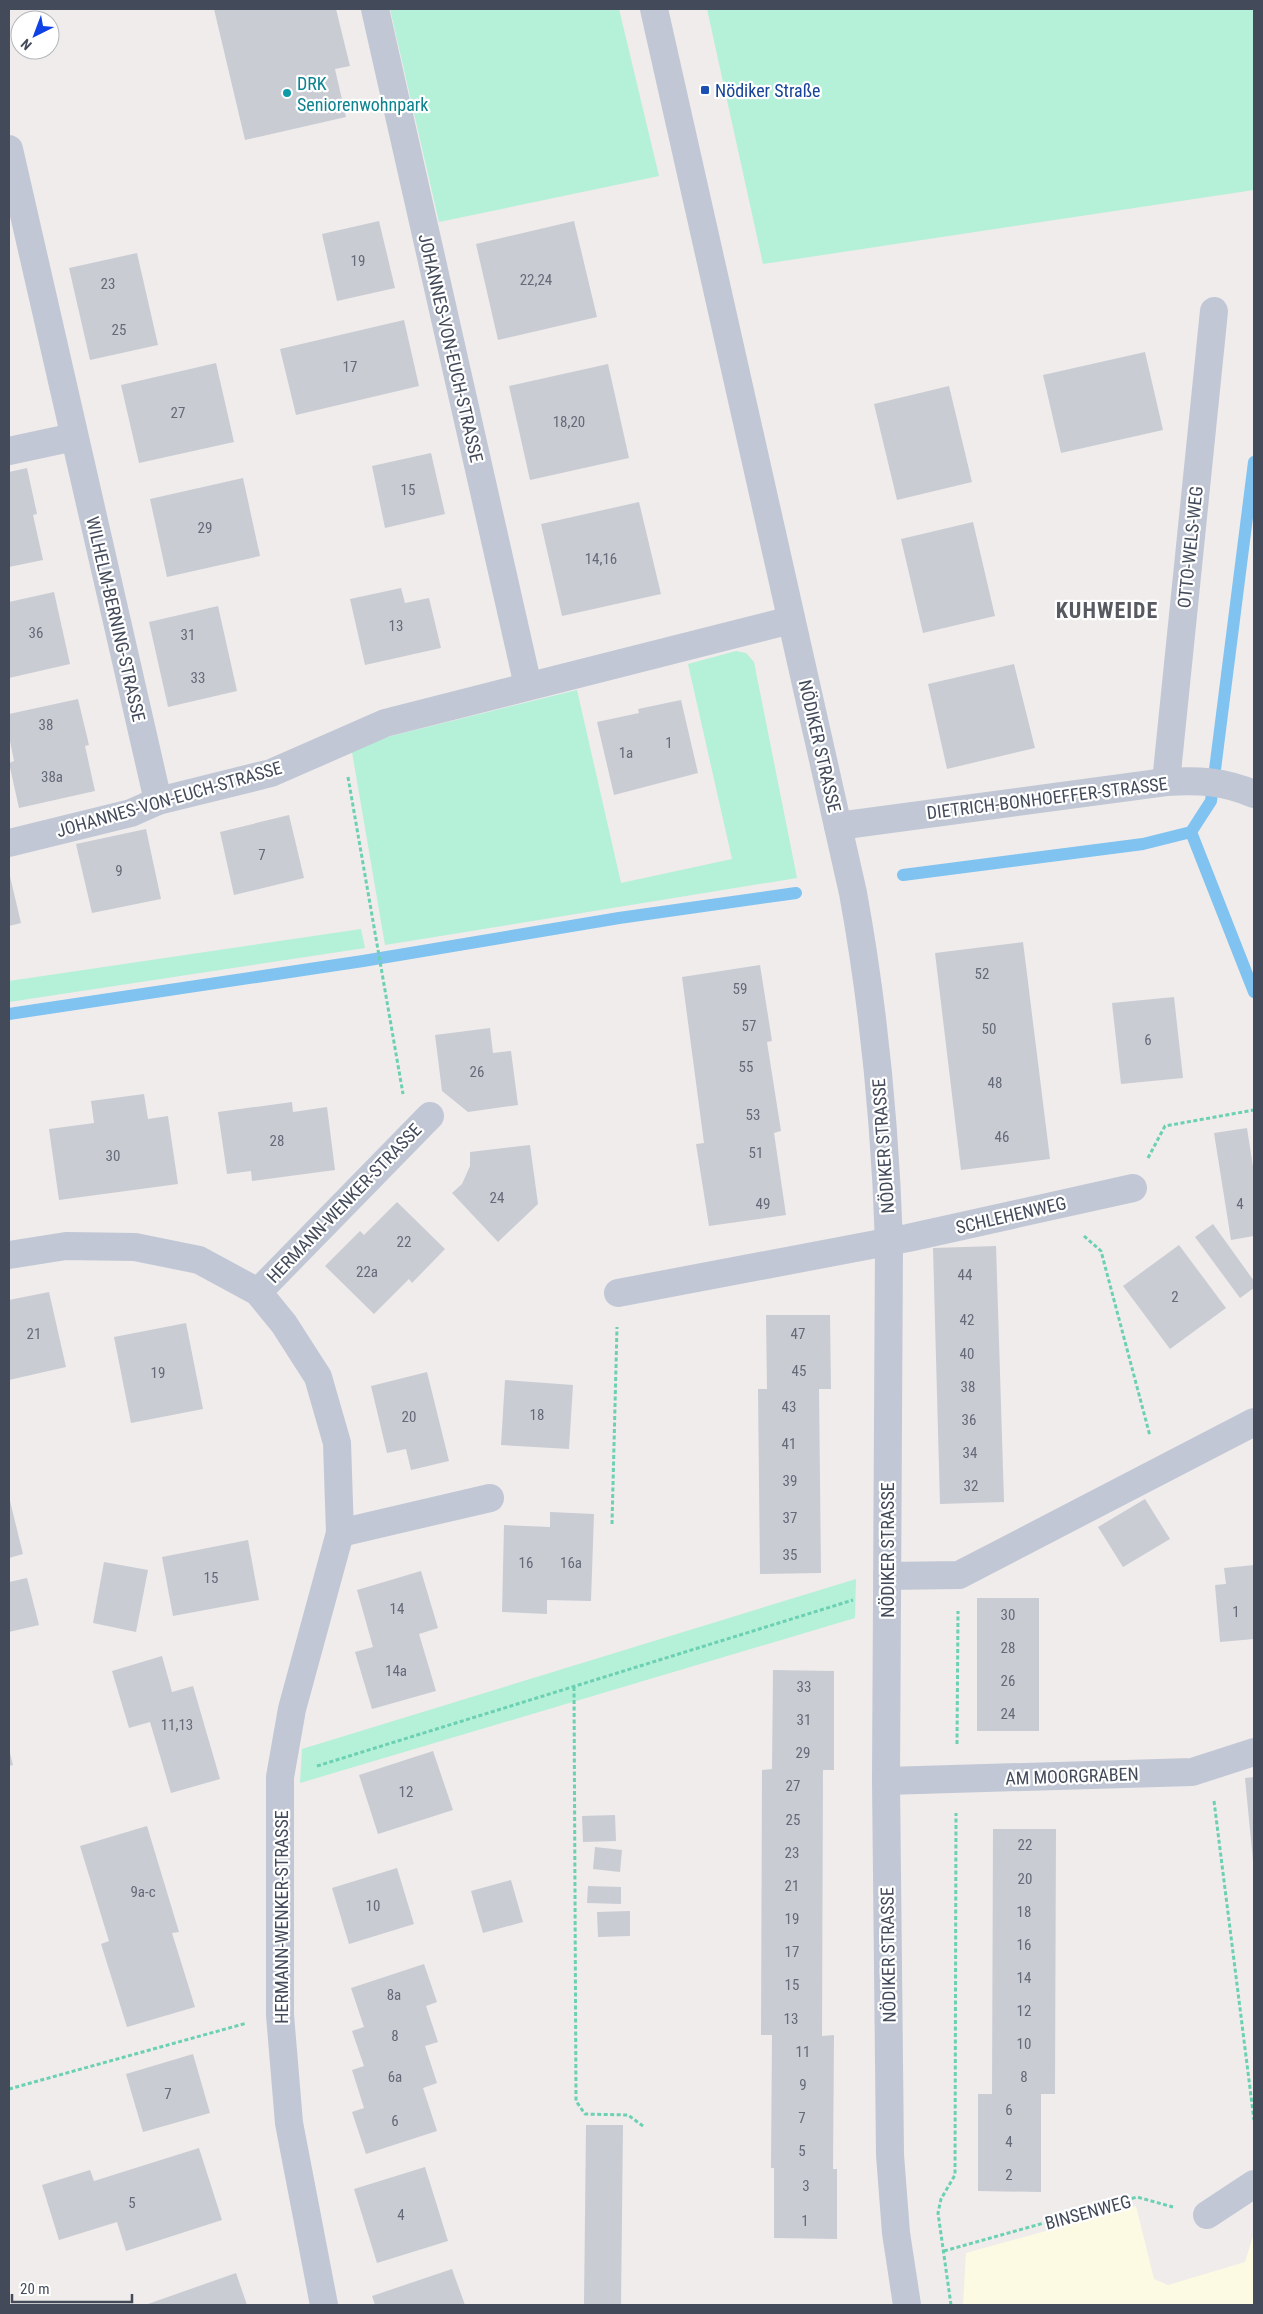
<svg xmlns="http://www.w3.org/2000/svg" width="1263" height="2314" font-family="'Roboto Condensed',sans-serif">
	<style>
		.commercial { fill: #fcfae2 }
		.green { fill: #b5f0d8 }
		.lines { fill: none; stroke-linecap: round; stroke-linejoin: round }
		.stream { stroke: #80c2f0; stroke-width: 12 }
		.building { fill: #caccd4 }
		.path { stroke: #6cd0b3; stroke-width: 3; stroke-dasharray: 4 2.5; stroke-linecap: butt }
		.minor { stroke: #c1c7d4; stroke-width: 28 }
		.transit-dot { fill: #1a4fb4; stroke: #fff; stroke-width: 2 }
		.culture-dot { fill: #0f9aa8; stroke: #fff; stroke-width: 2 }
		.labels { text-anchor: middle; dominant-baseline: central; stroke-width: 4.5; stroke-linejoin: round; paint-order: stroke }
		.number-label { font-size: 15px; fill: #656a78 }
		.culture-label { font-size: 18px; fill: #0d838f; stroke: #fff; text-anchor: start }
		.transit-label { font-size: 18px; fill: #164399; stroke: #fff; text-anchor: start }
		.street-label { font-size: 18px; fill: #434a5a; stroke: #fff }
		.district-label { font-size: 22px; font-weight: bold; letter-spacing: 1px; fill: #585a61; stroke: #fff }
	</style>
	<rect width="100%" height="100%" fill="#efeceb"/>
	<!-- commercial -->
	<path class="commercial" d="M1136,2206l18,73 14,6 77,-23 9,-29v72h-291l3,-52z"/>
	<!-- green -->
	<g class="green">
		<path d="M390,9h229l40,167 -220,46z"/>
		<path d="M707,9h547v181l-491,74z"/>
		<path d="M736,651l10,2 8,9 43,216 -412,67 -34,-199 226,-56 44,193 111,-24 -44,-195z"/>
		<path d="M361,929l4,19 -356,54v-21z"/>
		<path d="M856,1579l-1,39 -555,165 2,-34z"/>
	</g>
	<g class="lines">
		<!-- stream -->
		<g class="stream">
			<path d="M1191,832l63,160"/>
			<path d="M903,875l240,-31 48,-12 20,-31 43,-339"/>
			<path d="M9,1014l354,-53 256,-43 177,-25"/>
		</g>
	</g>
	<!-- building -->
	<g class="building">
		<path d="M214,9h122l14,57 -15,3 11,48 -101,23z"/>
		<path d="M379,221l16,67 -58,13 -15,-67z"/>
		<path d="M574,221l23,96 -99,23 -22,-96z"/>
		<path d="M137,253l21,92 -68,15 -21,-92z"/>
		<path d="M404,320l15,66 -123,29 -16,-66z"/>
		<path d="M1145,352l18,78 -102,23 -18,-78z"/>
		<path d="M216,363l18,79 -95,21 -18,-78z"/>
		<path d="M608,364l21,94 -99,22 -21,-94z"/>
		<path d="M949,386l23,96 -75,18 -23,-96z"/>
		<path d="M431,453l14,61 -60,14 -13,-62z"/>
		<path d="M27,468l10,46 -4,1 10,45 -34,7v-95z"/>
		<path d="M243,478l17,78 -93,21 -17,-78z"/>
		<path d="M639,502l22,92 -99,22 -21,-92z"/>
		<path d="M973,522l22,94 -72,17 -22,-94z"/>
		<path d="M401,588l4,15 24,-5 12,50 -76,17 -15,-66z"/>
		<path d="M54,592l16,72 -61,14v-76z"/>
		<path d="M218,606l19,85 -69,16 -19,-85z"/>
		<path d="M1014,664l21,84 -88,21 -19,-85z"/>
		<path d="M78,699l11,46 -4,1 10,45 -76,17 -10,-45 5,-2 -5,-25v-22z"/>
		<path d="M681,700l17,73 -84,22 -17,-73 42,-9 -1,-4z"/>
		<path d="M289,815l15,63 -70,17 -14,-63z"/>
		<path d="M146,829l15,70 -69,14 -16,-69z"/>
		<path d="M9,872l12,51 -12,3z"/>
		<path d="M1023,942l27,217 -89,11 -26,-217z"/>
		<path d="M760,965l12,76 -5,1 14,89 -7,2 12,82 -77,11 -13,-82 8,-1 -22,-166z"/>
		<path d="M1174,997l9,81 -62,6 -9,-81z"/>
		<path d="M490,1028l3,25 18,-2 7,54 -50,7 -26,-21 -7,-56z"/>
		<path d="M144,1094l4,25 20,-3 10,68 -119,16 -10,-71 45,-6 -3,-22z"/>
		<path d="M292,1102l1,10 34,-5 8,63 -83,11 -1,-10 -24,3 -9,-62z"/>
		<path d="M1247,1128l7,45v63l-23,4 -17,-107z"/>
		<path d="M530,1145l8,59 -40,38 -46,-49 10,-9 8,-18v-14z"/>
		<path d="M397,1202l48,47 -33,34 -3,-4 -35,35 -49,-48 35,-35 4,4z"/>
		<path d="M1213,1224l41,57v7l-14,10 -45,-61z"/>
		<path d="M1179,1245l47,63 -56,41 -47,-63z"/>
		<path d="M996,1246l8,256 -64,2 -7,-256z"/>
		<path d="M49,1292l17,75 -57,13v-80z"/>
		<path d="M766,1315h64l1,74h-12l2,184 -61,1 -2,-185h9z"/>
		<path d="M186,1323l17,86 -72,14 -17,-86z"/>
		<path d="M427,1372l22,89 -38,9 -5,-21 -19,4 -16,-67z"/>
		<path d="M505,1380l68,5 -4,64 -68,-4z"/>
		<path d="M1145,1499l25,40 -47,28 -25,-40z"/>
		<path d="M9,1501h1l13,53 -14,4z"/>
		<path d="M550,1512l44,2 -3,87 -44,-1v14l-45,-2 2,-87 46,2z"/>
		<path d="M248,1540l11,60 -86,16 -11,-59z"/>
		<path d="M104,1562l44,8 -12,62 -43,-9z"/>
		<path d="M1254,1565v74l-34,3 -5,-57 11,-1 -2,-16z"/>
		<path d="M421,1571l17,57 -19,6 17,57 -64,18 -17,-57 18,-5 -16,-57z"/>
		<path d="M27,1578l12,47 -30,7v-50z"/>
		<rect x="977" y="1598" width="62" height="133"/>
		<path d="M162,1656l10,36 21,-6 27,93 -49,14 -21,-71 -21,6 -17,-57z"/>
		<path d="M773,1670l61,1v99h-11l-1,266 12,-1 -1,134h4v70l-63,-1v-70h-3l1,-133h-11l1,-265 10,-1z"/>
		<path d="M9,1749l4,16 -4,1z"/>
		<path d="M433,1751l20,59 -75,24 -19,-59z"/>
		<path d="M1254,1777v84h-1l-8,-83z"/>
		<path d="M615,1815l1,26 -33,1 -1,-26z"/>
		<path d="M147,1826l32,106 -7,1 23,74 -68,20 -26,-83 8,-3 -29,-95z"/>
		<path d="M993,1829h63l-1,265h-14v98l-63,-1v-97h14z"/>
		<path d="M595,1847l27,3 -2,22 -27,-3z"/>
		<path d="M397,1868l17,56 -65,20 -17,-56z"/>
		<path d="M511,1880l12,42 -40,11 -12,-42z"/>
		<path d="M588,1886l33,1v17l-34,-1z"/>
		<path d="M630,1911v25l-32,1 -1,-25z"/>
		<path d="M424,1964l13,38 -11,4 12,36 -13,4 12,37 -14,5 14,43 -71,23 -14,-42 12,-4 -12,-38 12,-4 -12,-35 12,-4 -13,-39z"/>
		<path d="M193,2054l17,59 -67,19 -17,-58z"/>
		<path d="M586,2125h37l-2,180h-37z"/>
		<path d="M199,2148l23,72 -96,31 -9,-29 -58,18 -17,-55 48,-15 4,11z"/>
		<path d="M425,2167l23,74 -71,22 -23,-74z"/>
		<path d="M452,2269l13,36h-90l-3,-9z"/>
		<path d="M236,2273l11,32h-102z"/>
	</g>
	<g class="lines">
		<!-- path -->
		<g class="path">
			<path d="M348,777l55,317"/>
			<path d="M1148,1158l17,-32 89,-16"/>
			<path d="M1084,1236l17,15 49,185"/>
			<path d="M612,1524l5,-197"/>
			<path d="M574,1687l2,414 9,13 43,1 15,11"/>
			<path d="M957,1744l1,-133"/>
			<path d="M317,1766l536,-166"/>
			<path d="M1214,1801l40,319"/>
			<path d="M9,2089l238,-66"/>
			<path d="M944,2251l193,-54 36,10"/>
			<path d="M951,2305l-13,-92 3,-14 14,-24 1,-362"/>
		</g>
		<!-- minor -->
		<g class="minor">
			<path d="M375,9l153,677"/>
			<path d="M654,9l199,884c21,115 32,232 36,349l-3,539 4,374 6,78 11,72"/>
			<path d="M9,149l149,652"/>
			<path d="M9,451l65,-14"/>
			<path d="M1166,782l48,-471"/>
			<path d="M838,826l328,-44c33,-2 57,-1 88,12"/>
			<path d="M9,843l122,-30 27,-12 113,-28 114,-50 406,-103"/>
			<path d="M9,1255l57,-9 69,1 64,13 59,32 26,32 34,53 19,66 3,90 -48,176 -12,68v238l9,108 35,182"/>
			<path d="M258,1292l172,-176"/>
			<path d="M618,1293l290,-55 225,-50"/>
			<path d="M340,1533l150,-35"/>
			<path d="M887,1576l72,-1 295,-153"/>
			<path d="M886,1781l306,-9 62,-20"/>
			<path d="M1207,2215l47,-31"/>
		</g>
	</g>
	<!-- markers -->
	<rect class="transit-dot" x="700" y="85" width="10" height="10" rx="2.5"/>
	<circle class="culture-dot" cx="287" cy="93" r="5"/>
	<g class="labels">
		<!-- number labels -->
		<g class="number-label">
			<text x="358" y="261">19</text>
			<text x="536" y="280">22,24</text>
			<text x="108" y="284">23</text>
			<text x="119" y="330">25</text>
			<text x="350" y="367">17</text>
			<text x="178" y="413">27</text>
			<text x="569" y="422">18,20</text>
			<text x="408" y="490">15</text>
			<text x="205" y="528">29</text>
			<text x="601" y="559">14,16</text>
			<text x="396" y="626">13</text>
			<text x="36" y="633">36</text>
			<text x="188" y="635">31</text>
			<text x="198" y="678">33</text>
			<text x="46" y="725">38</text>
			<text x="669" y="743">1</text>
			<text x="626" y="753">1a</text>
			<text x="52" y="777">38a</text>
			<text x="262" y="855">7</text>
			<text x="119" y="871">9</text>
			<text x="982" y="974">52</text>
			<text x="740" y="989">59</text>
			<text x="749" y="1026">57</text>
			<text x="989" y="1029">50</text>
			<text x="1148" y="1040">6</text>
			<text x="746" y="1067">55</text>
			<text x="477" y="1072">26</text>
			<text x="995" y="1083">48</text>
			<text x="753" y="1115">53</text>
			<text x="1002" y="1137">46</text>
			<text x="277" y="1141">28</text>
			<text x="756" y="1153">51</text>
			<text x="113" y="1156">30</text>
			<text x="497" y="1198">24</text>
			<text x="763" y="1204">49</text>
			<text x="1240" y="1204">4</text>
			<text x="404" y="1242">22</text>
			<text x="367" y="1272">22a</text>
			<text x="965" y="1275">44</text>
			<text x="1175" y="1297">2</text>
			<text x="967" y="1320">42</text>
			<text x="34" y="1334">21</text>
			<text x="798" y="1334">47</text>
			<text x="967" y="1354">40</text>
			<text x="799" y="1371">45</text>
			<text x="158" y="1373">19</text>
			<text x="968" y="1387">38</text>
			<text x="789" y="1407">43</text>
			<text x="537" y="1415">18</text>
			<text x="409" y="1417">20</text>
			<text x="969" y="1420">36</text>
			<text x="789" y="1444">41</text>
			<text x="970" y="1453">34</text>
			<text x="790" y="1481">39</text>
			<text x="971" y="1486">32</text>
			<text x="790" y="1518">37</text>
			<text x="790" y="1555">35</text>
			<text x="526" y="1563">16</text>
			<text x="571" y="1563">16a</text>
			<text x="211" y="1578">15</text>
			<text x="397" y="1609">14</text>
			<text x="1236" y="1612">1</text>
			<text x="1008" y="1615">30</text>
			<text x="1008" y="1648">28</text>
			<text x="396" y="1671">14a</text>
			<text x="1008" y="1681">26</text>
			<text x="804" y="1687">33</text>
			<text x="1008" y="1714">24</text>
			<text x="804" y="1720">31</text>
			<text x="177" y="1725">11,13</text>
			<text x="803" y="1753">29</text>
			<text x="793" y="1786">27</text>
			<text x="406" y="1792">12</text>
			<text x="793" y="1820">25</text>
			<text x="1025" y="1845">22</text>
			<text x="792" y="1853">23</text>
			<text x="1025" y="1879">20</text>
			<text x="792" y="1886">21</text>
			<text x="143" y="1892">9a-c</text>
			<text x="373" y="1906">10</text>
			<text x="1024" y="1912">18</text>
			<text x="792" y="1919">19</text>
			<text x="1024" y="1945">16</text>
			<text x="792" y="1952">17</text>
			<text x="1024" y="1978">14</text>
			<text x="792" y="1985">15</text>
			<text x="394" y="1995">8a</text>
			<text x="1024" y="2011">12</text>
			<text x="791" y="2019">13</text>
			<text x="395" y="2036">8</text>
			<text x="1024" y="2044">10</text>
			<text x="803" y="2052">11</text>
			<text x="395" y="2077">6a</text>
			<text x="1024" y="2077">8</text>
			<text x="803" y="2085">9</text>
			<text x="168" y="2094">7</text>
			<text x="1009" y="2110">6</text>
			<text x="802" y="2118">7</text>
			<text x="395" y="2121">6</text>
			<text x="1009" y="2142">4</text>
			<text x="802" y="2151">5</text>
			<text x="1009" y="2175">2</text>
			<text x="806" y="2186">3</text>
			<text x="132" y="2203">5</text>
			<text x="401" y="2215">4</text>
			<text x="805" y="2221">1</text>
		</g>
		<!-- culture labels -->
		<g class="culture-label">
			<text x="297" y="83">DRK<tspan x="297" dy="21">Seniorenwohnpark</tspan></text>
		</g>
		<!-- transit labels -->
		<g class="transit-label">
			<text x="715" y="90">Nödiker Straße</text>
		</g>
		<!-- street labels -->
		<g class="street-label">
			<text transform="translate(451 348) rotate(77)">JOHANNES-VON-EUCH-STRASSE</text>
			<text transform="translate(1190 547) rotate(-84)">OTTO-WELS-WEG</text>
			<text transform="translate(116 619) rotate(77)">WILHELM-BERNING-STRASSE</text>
			<text transform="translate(820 746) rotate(77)">NÖDIKER STRASSE</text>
			<text transform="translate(1047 798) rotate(-7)">DIETRICH-BONHOEFFER-STRASSE</text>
			<text transform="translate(169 799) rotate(-16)">JOHANNES-VON-EUCH-STRASSE</text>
			<text transform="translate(883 1146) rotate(-94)">NÖDIKER STRASSE</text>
			<text transform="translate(344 1203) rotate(-46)">HERMANN-WENKER-STRASSE</text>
			<text transform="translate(1011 1215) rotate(-13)">SCHLEHENWEG</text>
			<text transform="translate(887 1550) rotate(-90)">NÖDIKER STRASSE</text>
			<text transform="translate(1072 1776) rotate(-2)">AM MOORGRABEN</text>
			<text transform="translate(281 1917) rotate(-90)">HERMANN-WENKER-STRASSE</text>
			<text transform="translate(888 1955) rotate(-91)">NÖDIKER STRASSE</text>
			<text transform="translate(1088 2212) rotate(-15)">BINSENWEG</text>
		</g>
		<!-- district labels -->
		<g class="district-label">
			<text x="1107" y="610">KUHWEIDE</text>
		</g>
	</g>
	<!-- border -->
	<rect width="1263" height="2314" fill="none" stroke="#434a5a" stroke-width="20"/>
	<!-- north arrow -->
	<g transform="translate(35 35) rotate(222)"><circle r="24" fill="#ffffff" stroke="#b4b7bd"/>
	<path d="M0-4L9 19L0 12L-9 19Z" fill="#0e41e6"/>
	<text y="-8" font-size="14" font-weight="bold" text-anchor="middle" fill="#434a5a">N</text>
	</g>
	<!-- scale -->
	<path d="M12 2294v8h120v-8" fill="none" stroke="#434a5a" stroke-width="2.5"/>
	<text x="20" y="2294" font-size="15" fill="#434a5a" stroke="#ffffff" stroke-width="4" paint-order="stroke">20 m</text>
</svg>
